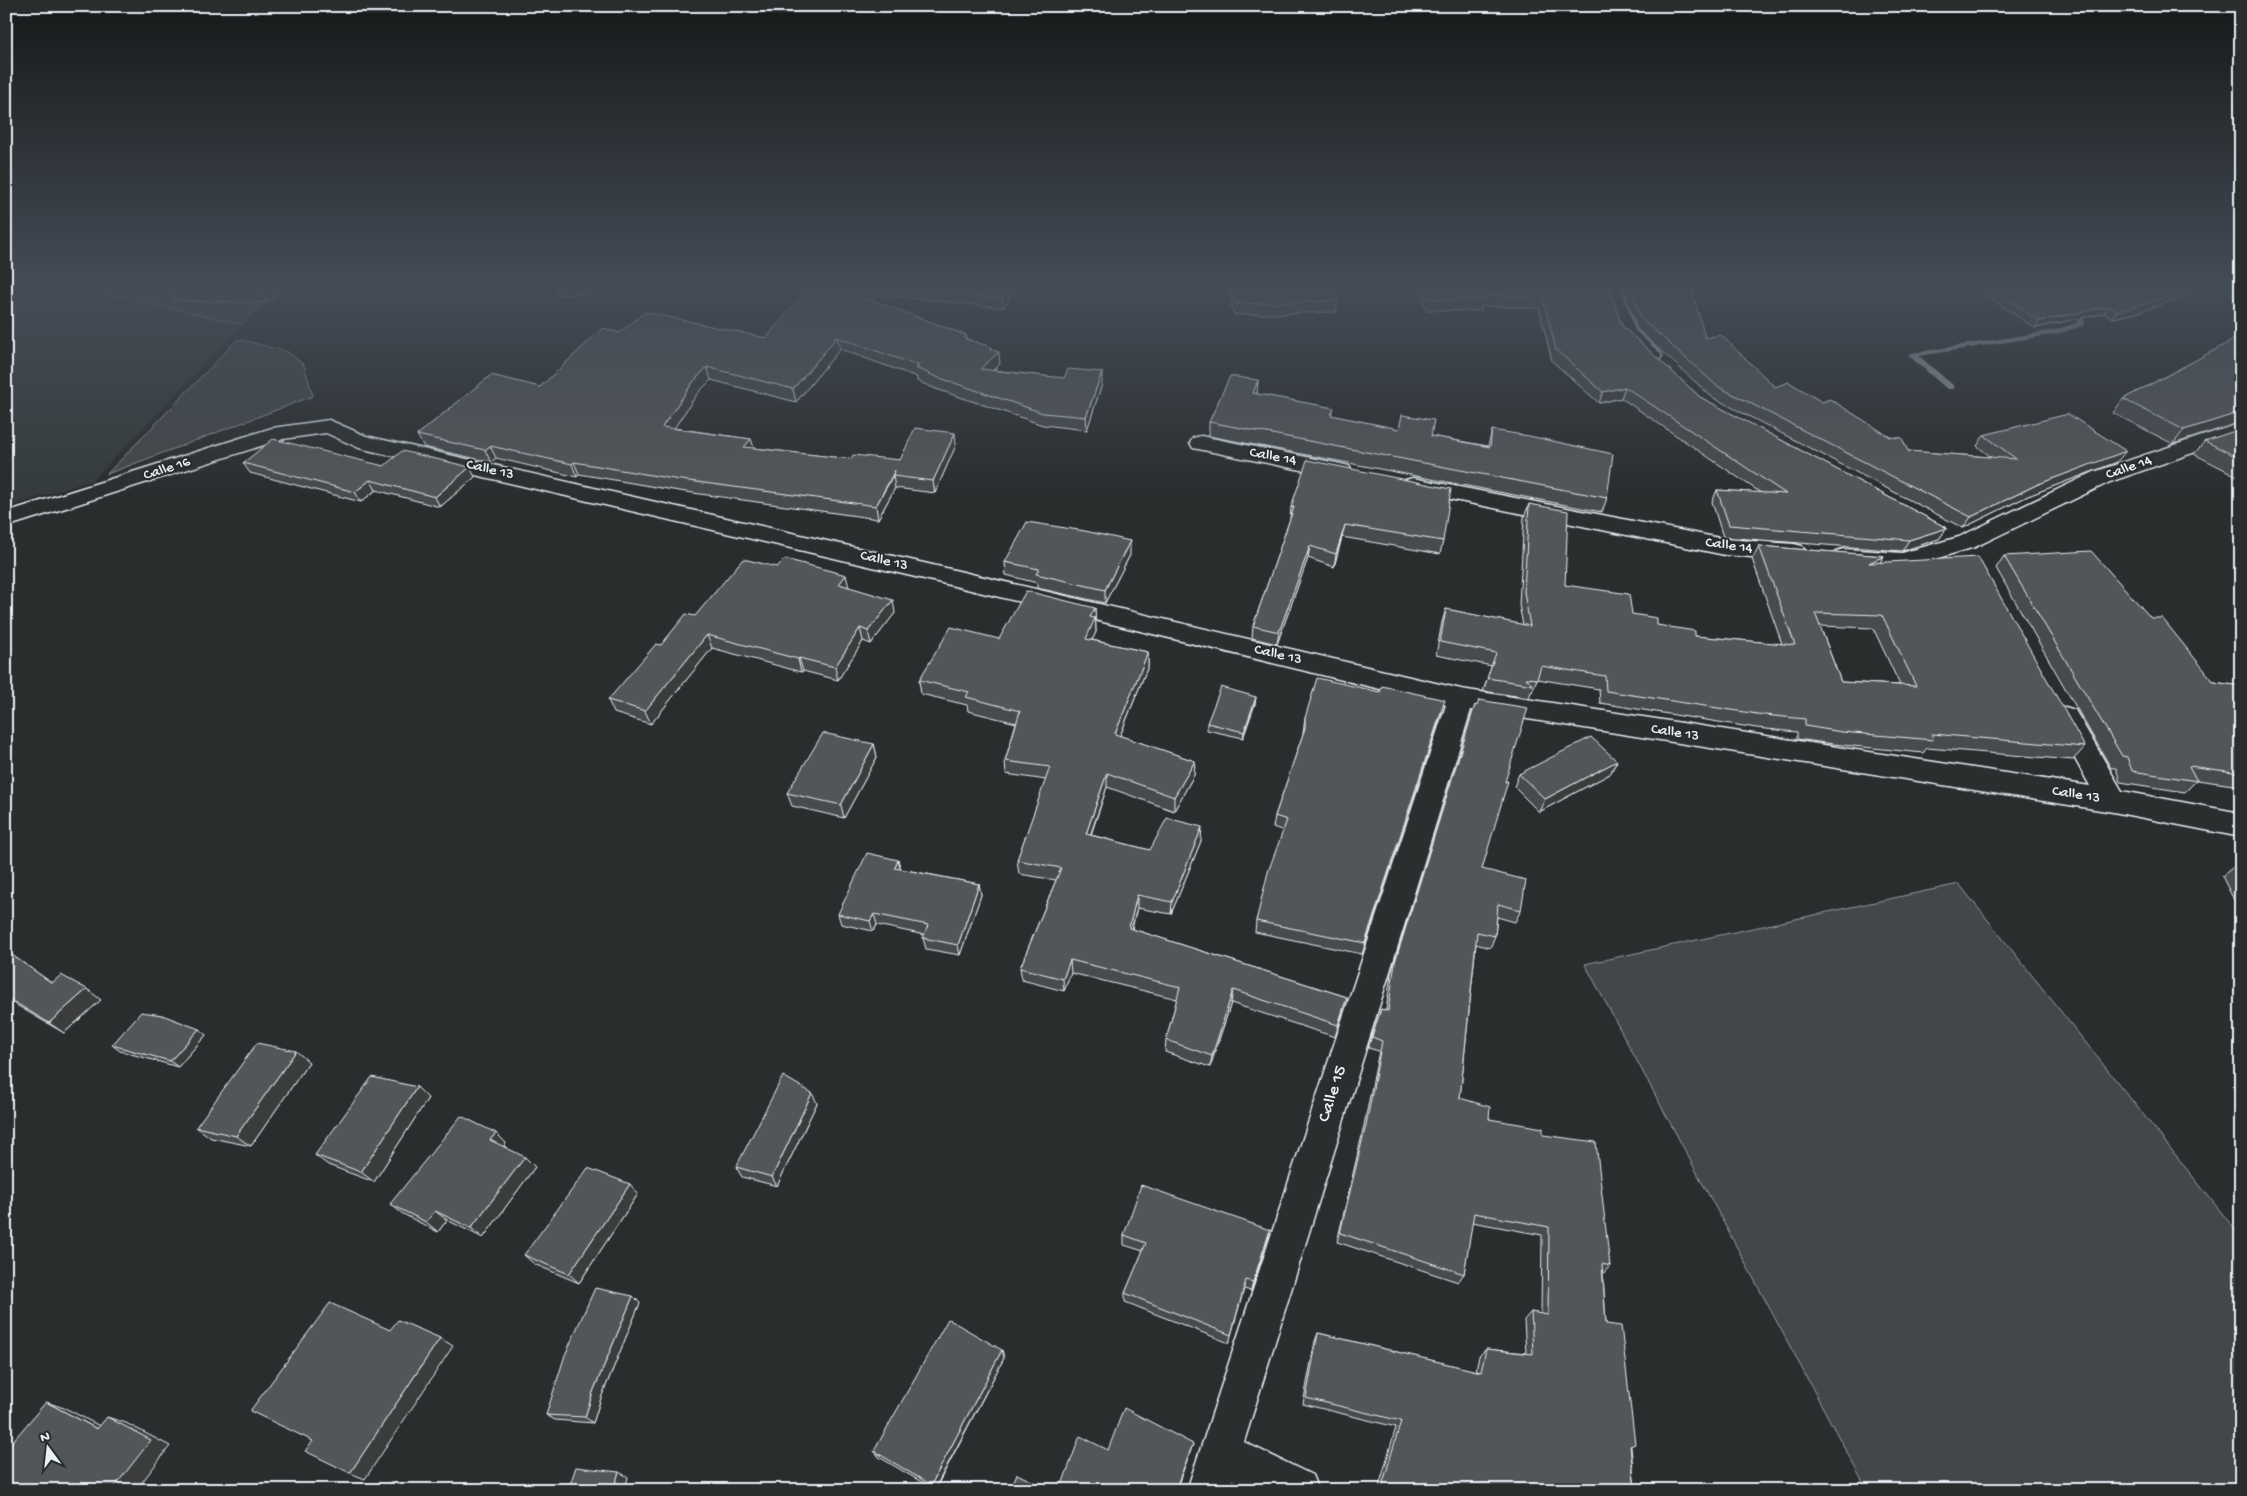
<svg xmlns="http://www.w3.org/2000/svg" width="2247" height="1496" font-family="'Gochi Hand',sans-serif">
	<style>
		.built { fill: #363a3b }
		.green { fill: #424648; stroke: #959ca0 }
		.lines { fill: none; stroke-linecap: round; stroke-linejoin: round }
		.stream { fill: #989fa3; fill-rule: evenodd }
		.minor-casing { stroke: #e8f1f8; stroke-width: 3 }
		.minor { fill: #2a2d2e; fill-rule: evenodd }
		.wall { fill: #474b4d; stroke: #e8f1f8; fill-rule: evenodd }
		.shaded-wall { fill: #3a3d3e; stroke: #e8f1f8 }
		.building { fill: #535759; stroke: #e8f1f8; fill-rule: evenodd }
		.labels { text-anchor: middle; dominant-baseline: central; stroke-width: 4.5; stroke-linejoin: round; paint-order: stroke }
		.street-label { font-size: 15px; fill: #e8f1f8; stroke: #2a2d2e }
		.near-street-label { font-size: 18px; fill: #e8f1f8; stroke: #2a2d2e }
	</style>
	<rect width="100%" height="100%" fill="#2a2d2e"/>
	<filter id="ink" filterUnits="userSpaceOnUse"><feTurbulence type="fractalNoise" baseFrequency=".02" numOctaves="2"/><feDisplacementMap in="SourceGraphic" scale="10" xChannelSelector="R" yChannelSelector="G"/><feConvolveMatrix kernelMatrix="1 2 1 2 8 2 1 2 1" color-interpolation-filters="sRGB"/></filter>
	<g filter="url(#ink)">
		<!-- built -->
		<path class="built" d="M6,286h278l-53,50 -138,144 -87,28z"/>
		<!-- green -->
		<g class="green">
			<path d="M72,286h114l-14,14 89,5 -20,19z"/>
			<path d="M238,339l50,13 16,13 9,31 -206,78z"/>
			<path d="M1959,884l282,353v253h-374l-282,-526z"/>
		</g>
		<g class="lines">
			<!-- stream -->
			<path class="stream" d="M2071,304h6l6,7 2,14 -28,9 -138,22 34,29v4h-6l-39,-34 4,-2 143,-23 23,-8 -3,-10 -5,-6z"/>
			<!-- minor casing -->
			<g class="minor-casing">
				<g id="minor">
					<path d="M559,286h32l-2,4 -23,5 -7,-2 -2,-4z"/>
					<path d="M1603,286h18l14,44 24,22 3,4 -3,4 -7,2 -7,-2 -26,-24z"/>
					<path d="M329,420l37,16 584,133 511,120 629,97 -38,-69 3,-7 10,-3 10,3 47,81 119,22v24l-128,-25 -642,-102 -227,732 68,33 6,15h-66l-20,-10 -3,10h-42l259,-785 -496,-120 -591,-137 -33,-15 -43,6 -277,88v-15l266,-84z"/>
					<path d="M2241,423v13l-131,46 -135,65 -73,22 -58,-4 -8,-2 -4,-6 4,-6 8,-2 58,4 57,-16 135,-65z"/>
					<path d="M1201,436l140,28 8,2 3,5 -3,5 -8,2 -148,-30 -3,-5 3,-5z"/>
					<path d="M1413,478l312,61 69,5 8,2 4,6 -4,6 -8,2 -69,-5 -320,-65 -3,-5 3,-5z"/>
				</g>
			</g>
			<!-- minor -->
			<use href="#minor" class="minor"/>
		</g>
		<!-- wall -->
		<g class="wall">
			<path d="M166,286h118l-16,17 -93,-3z"/>
			<path d="M815,286h201l-13,22 -157,-17 120,44 1,4 25,11 8,14 -6,6 108,14 -15,46 -44,-5 -107,-36 -19,-8v-4l-77,-28 -44,53 -85,-22 -14,14 -23,34 77,11 3,9 97,11 49,1 56,-15 -21,48 -40,-5 -17,31 -199,-28 -100,-17 -2,3 -81,-19 -5,4 -67,-15 -7,-12 123,-48 79,-54 147,5z"/>
			<path d="M1227,286h103l8,15 -2,11 -102,3z"/>
			<path d="M1421,286h188l13,40 78,71 247,131 -8,11 -37,12 -179,-14 -11,-35 5,-12 44,3 -140,-95 -22,5 -47,-42 -13,-53 -57,-2 -1,5 -55,-1z"/>
			<path d="M1623,286h68l14,52 70,49 47,15 86,49 83,6 -14,-11 7,-11 133,27 -89,34 -65,32 -251,-131 -75,-68z"/>
			<path d="M1857,286h18l-13,3z"/>
			<path d="M1971,286h225l-16,12 -44,15 -24,5 -8,-5 -69,15z"/>
			<path d="M2241,336v86l-68,22 -60,-31 10,-14z"/>
			<path d="M1258,380l-1,14 75,22 99,20 57,10 4,-16 115,68 -5,14 -393,-76v-14z"/>
			<path d="M2241,429v49l-47,-24 11,-13z"/>
			<path d="M243,463l141,3 91,11 -35,30 -64,-17 -15,12 -111,-29z"/>
			<path d="M1529,504l36,81 92,40 38,11 87,8 -30,-85 7,-13 125,10 -4,6 205,185 -12,13 -146,-12 -4,5 -90,-9 -36,-5v-7l-41,-4 -156,-25 -1,-14 -62,-10 -5,13h-1l-2,6 -46,-7 9,-25 -56,-11 6,-33 4,-13 77,16 -4,-20 5,-88zM1820,626l53,2 27,57 -59,-3z"/>
			<path d="M1291,507l152,34 -3,13 -98,-17 -8,30 -26,-9 -31,86 -25,-6 1,-12 37,-107z"/>
			<path d="M1130,555l-25,48 -68,-15v-5l-31,-8 -1,-13z"/>
			<path d="M2004,556l147,62 63,64 27,4v100l-44,-6 -12,12 -65,-10 -4,-14h-5l-115,-200z"/>
			<path d="M849,587l46,26 -24,31 -8,-3 -25,39 -35,-9 -2,1 -89,-24 -61,76 -37,-11 -6,-13 53,-55z"/>
			<path d="M1095,608l1,24 -4,8 56,12v14l-28,70 75,25 -1,14 -20,36 -67,-24 -16,48 59,15 51,-9 -30,73 -34,-6 -5,21 215,68 -12,40 -104,-34 -21,64 -45,-15 1,-12 11,-41 -106,-26 -7,18 -42,-11 -2,-12 36,-88 -37,-6 -2,-14 29,-80 -40,-6 -1,-13 11,-38 -48,-12 -1,-6 -46,-11 -2,-14z"/>
			<path d="M1256,697l-1,7 -12,34 -36,-8v-7z"/>
			<path d="M1475,705l30,77 -23,87 39,41 -6,12 -18,-5 -2,19 -5,12 -14,-4 -16,154 29,21 54,16 67,131 -7,8 3,50 25,123 4,43h-257l18,-63 -93,-23 12,-63 3,-8 158,38 3,-15 7,-7 40,4 -2,-33 7,-8 10,2 1,-79 -70,-13 -8,52 -6,8 -121,-40 25,-107 17,-84 -11,-3 13,-39 5,2 5,-38z"/>
			<path d="M1442,711l-80,243 -107,-22 1,-11 28,-90 -11,-4 2,-11 28,-82 2,-16z"/>
			<path d="M874,744l3,13 -33,61 -52,-12 -5,-13z"/>
			<path d="M1617,761l-7,13 -71,38 -25,-25 5,-13z"/>
			<path d="M898,860l3,9 78,15 2,11 -21,60 -34,-6 -3,-11 2,-3 -48,-10 -4,6 -32,-7 -3,-10z"/>
			<path d="M2241,861v53l-19,-38z"/>
			<path d="M6,951l46,32 49,17 -37,33 -58,-34z"/>
			<path d="M199,1029l7,6 -28,32 -58,-16 -8,-6z"/>
			<path d="M309,1062l-58,84 -40,-8 -15,-11z"/>
			<path d="M417,1087l11,11 -54,84 -46,-17 -13,-10z"/>
			<path d="M817,1103l-40,83 -35,-9 -6,-10z"/>
			<path d="M506,1143l-2,3 31,21 -52,71 -36,-18 -9,12 -35,-18 -13,-10z"/>
			<path d="M638,1194l-59,89 -45,-19 -10,-9z"/>
			<path d="M1270,1230l-19,61 -7,-2 -15,54 -104,-41v-9l18,-42 -19,-6v-10z"/>
			<path d="M640,1303l-39,95 -8,25 -38,-3 -9,-5z"/>
			<path d="M1002,1350l2,8 -69,132 -56,-33 -5,-6z"/>
		</g>
		<!-- shaded-wall -->
		<g class="shaded-wall">
			<path d="M257,286h27l-16,17z"/>
			<path d="M1010,286h6l-13,22 -1,-9z"/>
			<path d="M1864,286h11l-13,3z"/>
			<path d="M2192,286h4l-16,12 -44,15 -24,5 5,-7z"/>
			<path d="M2109,306l-5,7 -69,15 5,-7z"/>
			<path d="M837,337l3,12 -44,53 -3,-13z"/>
			<path d="M991,347l1,11 7,-6 1,12 -19,17 -1,-12 9,-20z"/>
			<path d="M707,367l4,13 -14,14 -30,45 -5,-12 31,-45z"/>
			<path d="M1102,372v12l-15,46 -1,-13z"/>
			<path d="M1258,380l-1,14 -4,-1z"/>
			<path d="M1625,387l-4,11 -22,5 4,-11z"/>
			<path d="M2241,412v10l-68,22 11,-14z"/>
			<path d="M955,433l1,12 -21,48 -2,-12z"/>
			<path d="M751,439l4,12 -11,-4z"/>
			<path d="M490,446l6,12 -5,4 -6,-12z"/>
			<path d="M2126,451l-9,11 -89,34 -65,32 8,-11 65,-32z"/>
			<path d="M574,462l5,12 -2,3 -5,-13z"/>
			<path d="M470,467l5,10 -35,30 -5,-10z"/>
			<path d="M893,476l2,12 -17,31 -2,-13z"/>
			<path d="M370,480l6,10 -15,12 -6,-10z"/>
			<path d="M1345,525l-3,12 -8,30 2,-13z"/>
			<path d="M1947,528l-8,11 -37,12 7,-11z"/>
			<path d="M1130,541v14l-25,48v-13z"/>
			<path d="M1310,546l-2,12 -31,86 2,-12z"/>
			<path d="M1884,556l-8,13 -7,-6z"/>
			<path d="M846,575l3,13 -10,-4z"/>
			<path d="M893,600l2,13 -24,31 -3,-13z"/>
			<path d="M1095,608l1,24 -10,21v-14l4,-22z"/>
			<path d="M860,628l3,13 -25,39 -3,-13z"/>
			<path d="M707,635l5,13 -61,76 -6,-13z"/>
			<path d="M1148,652v14l-33,82v-14z"/>
			<path d="M799,658l4,13 -2,1 -3,-13z"/>
			<path d="M1256,697l-1,7 -12,34 1,-6z"/>
			<path d="M874,744l3,13 -33,61 -3,-13z"/>
			<path d="M1195,761l-1,14 -20,36v-14z"/>
			<path d="M1617,761l-7,13 -71,38 6,-13z"/>
			<path d="M1107,773v14l-21,60v-13z"/>
			<path d="M1202,827l-1,14 -30,73 1,-12z"/>
			<path d="M898,860l3,11 -6,-3z"/>
			<path d="M979,884l2,11 -21,60 -2,-10z"/>
			<path d="M1137,895v13l-9,32 1,-12z"/>
			<path d="M874,914l3,11 -4,6 -3,-10z"/>
			<path d="M1070,960l1,13 -7,18 -1,-12z"/>
			<path d="M87,989l14,11 -37,33 -15,-10z"/>
			<path d="M1233,990l-2,13 -21,64 2,-11z"/>
			<path d="M199,1029l7,6 -28,32 -8,-6z"/>
			<path d="M296,1051l13,11 -58,84 -15,-10z"/>
			<path d="M417,1087l11,11 -54,84 -13,-10z"/>
			<path d="M812,1093l5,10 -40,83 -5,-9z"/>
			<path d="M496,1133l10,10 -5,7 -11,-10z"/>
			<path d="M525,1157l10,10 -52,71 -12,-10z"/>
			<path d="M630,1184l8,10 -59,89 -10,-9z"/>
			<path d="M435,1211l12,9 -9,12 -12,-10z"/>
			<path d="M1270,1230l-2,10 -17,51 2,-9z"/>
			<path d="M633,1296l7,7 -39,95 -8,25 -8,-6 8,-25z"/>
			<path d="M440,1338l13,8 -88,133 -15,-6z"/>
			<path d="M1002,1350l2,8 -70,132 -3,-5z"/>
			<path d="M46,1402l21,7 50,26 -20,-6z"/>
			<path d="M107,1417l19,6 44,23 -34,44h-24z"/>
			<path d="M1193,1444l-2,6 -15,40h-1z"/>
			<path d="M619,1472l9,5 -3,13h-12z"/>
		</g>
		<!-- building -->
		<g class="building">
			<path d="M815,286h17l134,49 -2,3 27,9 -2,2 10,3 -19,17 84,9 4,-9 34,3 -16,45 -43,-4 -109,-37 -18,-8 3,-2 -82,-29 -44,52 -86,-22 -14,15 -31,45 89,12 -7,8 107,12 2,-4 47,5 15,-32 40,5 -22,48 -40,-5 2,-6 -19,36 -202,-27 -100,-17 -2,2 -82,-18 -5,4 -68,-15 74,-60 49,12 63,-59 16,5 26,-21 121,26 43,-50 4,1z"/>
			<path d="M877,286h133l-8,13z"/>
			<path d="M1231,286h99l8,15 -103,3z"/>
			<path d="M1425,286h184l13,40 78,71 247,131 -38,12 -180,-15 -12,-35 69,4 -161,-107 -22,5 -47,-42 -13,-53 -61,-2 2,5 -56,-1z"/>
			<path d="M1630,286h61l14,52 16,-3 54,52 14,-5 33,20 8,-3 60,38 12,1 6,13 108,8 -32,-24 84,-21 58,37 -90,34 -65,32 -254,-131 -76,-68z"/>
			<path d="M1987,286h205l-7,5 -44,14 -24,6 -8,-5 -69,15z"/>
			<path d="M2241,336v76l-57,18 -61,-31z"/>
			<path d="M1230,376l28,4 -5,13 81,15 -3,7 68,14 3,-14 32,5 -3,16 59,11 2,-17 37,6 84,18 -6,44 -398,-76z"/>
			<path d="M2241,429v30l-36,-18z"/>
			<path d="M273,439l111,27 18,-15 68,16 -35,30 -65,-17 -15,12 -112,-29z"/>
			<path d="M1307,460l144,29 -8,52 -98,-16 -9,29 -26,-8 -31,86 -26,-6 41,-119h-3z"/>
			<path d="M1529,504l39,7 -3,74 64,9 3,20 25,4v7l38,6v5l100,9 -36,-99 125,10 -15,7 109,-6 107,190 -153,-13 1,6 -91,-8 -37,-6v-7l-41,-4 -158,-24 -1,-15 -64,-10 -4,13 -11,-1 7,7 -46,-7 9,-25 -56,-11 6,-33 84,17 -6,-34zM1815,613l67,2 34,71 -75,-4z"/>
			<path d="M1027,522l58,9 45,10 -25,49 -69,-16 3,-5 -34,-7z"/>
			<path d="M2091,551l60,67h11l52,64 27,4v87l-52,-7 8,15 -65,-10 -5,-14 -5,-1 -118,-200z"/>
			<path d="M743,559l34,8 8,-8 61,16 -7,9 54,16 -25,31 -8,-3 -25,39 -36,-9 -1,1 -91,-24 -62,76 -37,-11 48,-56 5,1 25,-31 9,2z"/>
			<path d="M1026,591l69,17 -5,9 5,1 -9,21 62,13 -33,82 80,27 -21,36 -67,-24 -21,61 64,16 17,-32 35,9 -30,75 -35,-7 -8,33 218,69 -9,28 -105,-35 -21,66 -46,-16 14,-53 -110,-27 -7,19 -43,-11 41,-100 -44,-8 33,-93 -45,-6 15,-50 -54,-14 3,-5 -50,-12 32,-53 48,12z"/>
			<path d="M1317,678l63,14 2,-6 63,14 -80,243 -109,-22 12,-49 19,-52 -12,-4 30,-88v-10z"/>
			<path d="M1221,687l35,10 -12,35 -37,-9z"/>
			<path d="M1479,700l49,8 -23,74 3,-1 -26,88 44,11 -5,30 -23,-6 -3,32 -18,-4 -17,166 30,9 -1,12 54,9v7l53,7 14,124 -8,-2 4,60 15,2 14,118 -5,2 5,44h-254l20,-69 -95,-23 12,-65 163,39 5,-23 47,5 -2,-42 17,3 1,-88 -75,-14 -10,61 -124,-41 26,-108 16,-84 -10,-4 9,-28 7,2 7,-49 80,-257 2,1z"/>
			<path d="M823,733l51,11 -33,61 -54,-12z"/>
			<path d="M1591,737l26,24 -72,38 -26,-25z"/>
			<path d="M867,853l31,7 -3,8 84,16 -21,61 -35,-7 5,-13 -54,-11 -4,7 -32,-7z"/>
			<path d="M6,951l46,32 9,-8 26,14 -38,34 -43,-26z"/>
			<path d="M141,1012l21,3 37,14 -29,32 -58,-16z"/>
			<path d="M257,1043l39,8 -60,85 -40,-9z"/>
			<path d="M783,1076l29,17 -40,84 -36,-10z"/>
			<path d="M372,1077l45,10 -56,85 -46,-17z"/>
			<path d="M461,1116l35,17 -6,7 35,17 -54,71 -36,-17 -9,11 -36,-18z"/>
			<path d="M588,1168l42,16 -61,90 -45,-19z"/>
			<path d="M1141,1185l129,45 -17,52 -7,-2 -15,55 -106,-42 21,-50 -22,-8z"/>
			<path d="M595,1288l38,8 -40,96 -8,25 -39,-2 19,-60z"/>
			<path d="M330,1303l60,27 8,-10 42,18 -90,135 -45,-22 8,-10 -63,-30z"/>
			<path d="M948,1319l54,31 -71,135 -57,-34z"/>
			<path d="M46,1402l51,27 10,-12 44,23 -39,50h-106v-41z"/>
			<path d="M1124,1408l69,36 -18,46h-115l20,-54 28,14z"/>
			<path d="M576,1467l43,5 -6,18h-45z"/>
			<path d="M1017,1474l33,16h-40z"/>
		</g>
	</g>
	<!-- sky -->
	<linearGradient id="sky" x2="0" y2="1"><stop stop-color="#171919"/><stop offset="0.58" stop-color="#444c57"/><stop offset="1" stop-color="#444c57" stop-opacity="0"/></linearGradient>
	<rect width="2247" height="495" fill="url(#sky)"/>
	<g class="labels">
		<!-- street labels -->
		<g class="street-label">
			<text transform="translate(1273 457) rotate(11)">Calle 14</text>
			<text transform="translate(2129 468) rotate(-19)">Calle 14</text>
			<text transform="translate(167 469) rotate(-18)">Calle 16</text>
			<text transform="translate(490 470) rotate(13)">Calle 13</text>
			<text transform="translate(1729 546) rotate(8)">Calle 14</text>
			<text transform="translate(884 561) rotate(13)">Calle 13</text>
			<text transform="translate(1278 655) rotate(13)">Calle 13</text>
			<text transform="translate(1675 733) rotate(9)">Calle 13</text>
			<text transform="translate(2076 795) rotate(9)">Calle 13</text>
		</g>
		<!-- near-street labels -->
		<g class="near-street-label">
			<text transform="translate(1333 1094) rotate(-72)">Calle 15</text>
		</g>
	</g>
	<!-- margin -->
	<rect width="2247" height="1496" fill="none" stroke="#2a2d2e" stroke-width="25"/>
	<rect x="12" y="12" width="2222" height="1471" fill="none" stroke="#e8f1f8" stroke-width="2" filter="url(#ink)"/>
	<!-- north arrow -->
	<g transform="translate(48 1448) rotate(345)" stroke="#2a2d2e" stroke-width="4" paint-order="stroke">
	<path d="M0-4L9 19L0 12L-9 19Z" fill="#e8f1f8"/>
	<text y="-8" font-size="14" font-weight="bold" text-anchor="middle" fill="#e8f1f8">N</text>
	</g>
</svg>
